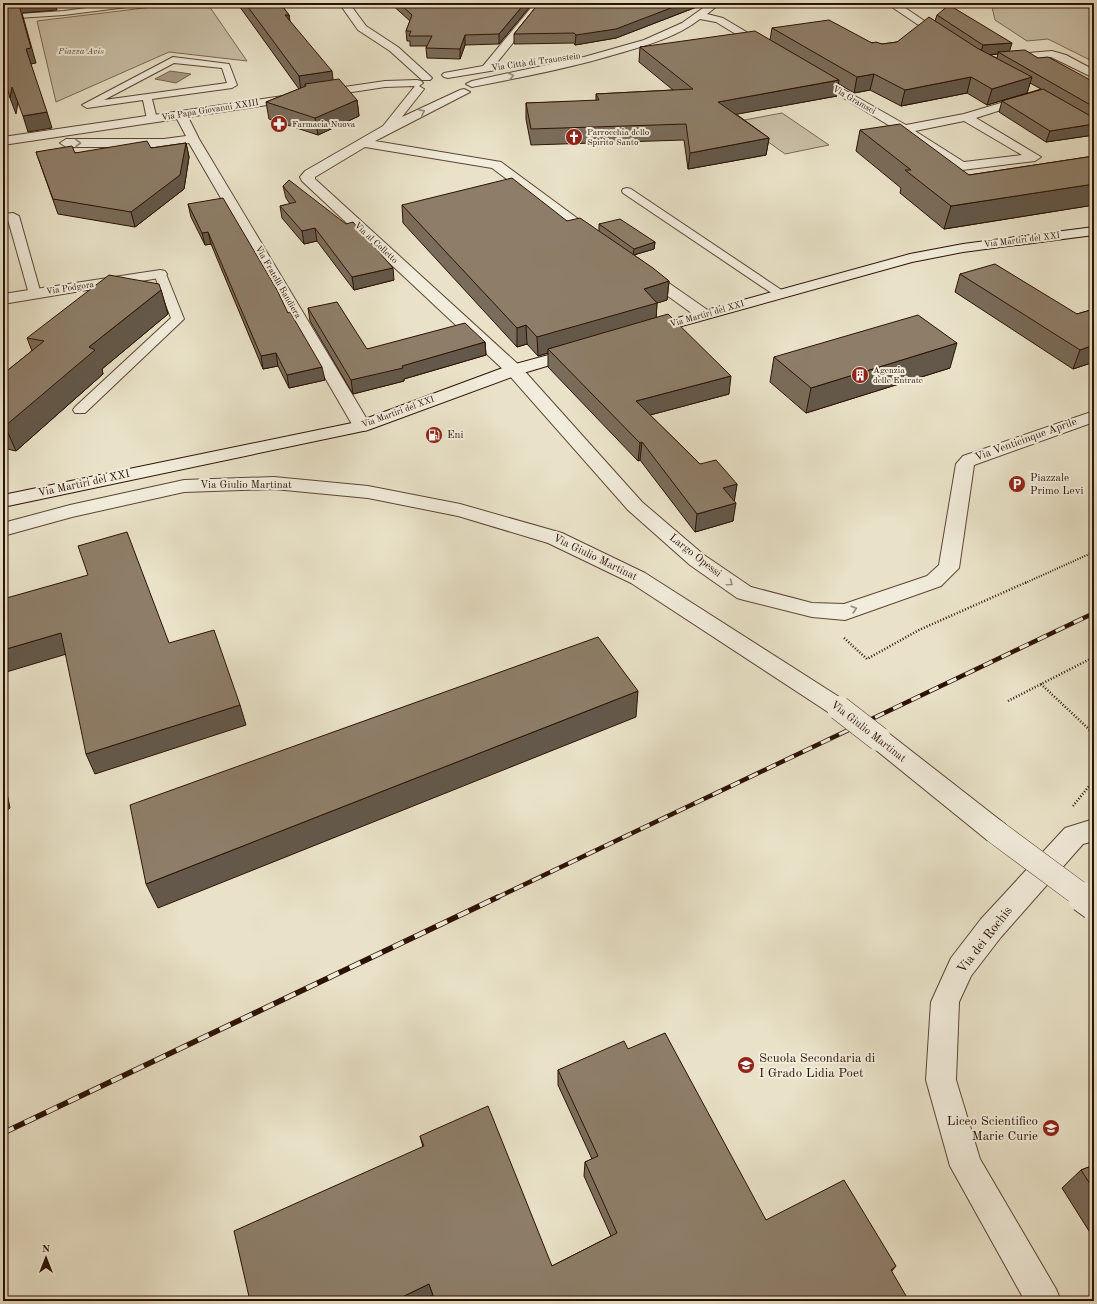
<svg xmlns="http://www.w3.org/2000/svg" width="1097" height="1304" font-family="'Old Standard TT',serif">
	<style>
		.green { fill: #c9bfa7; stroke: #7a6855 }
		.water { fill: #a99b85; stroke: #776451 }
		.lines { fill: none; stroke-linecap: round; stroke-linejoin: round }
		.lane-casing { stroke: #5b4634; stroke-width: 2 }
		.street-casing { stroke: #5b4634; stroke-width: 2 }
		.secondary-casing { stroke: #2c1203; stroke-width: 2 }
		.path-far1 { stroke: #2c1203; stroke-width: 2; stroke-dasharray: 1 1.5; stroke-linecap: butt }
		.path { stroke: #2c1203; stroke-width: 2.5; stroke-dasharray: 1 2; stroke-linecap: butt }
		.lane { fill: #f1ecdb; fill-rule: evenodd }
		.street { fill: #f1ecdb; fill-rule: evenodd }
		.secondary { fill: #f1ecdb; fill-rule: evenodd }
		.rail-far1-casing { stroke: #2c1203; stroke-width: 4.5 }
		.rail-casing { stroke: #2c1203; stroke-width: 5.5 }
		.rail-far1 { stroke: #f1ecdb; stroke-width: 3; stroke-dasharray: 10; stroke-linecap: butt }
		.rail { stroke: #f1ecdb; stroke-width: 4; stroke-dasharray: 12; stroke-linecap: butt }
		.street-bridge-far1-casing { stroke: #5b4634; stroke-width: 25; stroke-linecap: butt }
		.street-bridge-casing { stroke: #5b4634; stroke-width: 32; stroke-linecap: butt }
		.street-bridge-far1 { stroke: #f1ecdb; stroke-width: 24 }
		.street-bridge { stroke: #f1ecdb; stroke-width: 30 }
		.wall { fill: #7a6c5a; stroke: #2c1203; fill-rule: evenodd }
		.shaded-wall { fill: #63584a; stroke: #2c1203 }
		.building { fill: #8e7e69; stroke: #2c1203 }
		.oneway { stroke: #988a7a }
		.labels { text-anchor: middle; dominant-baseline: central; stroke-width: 4; stroke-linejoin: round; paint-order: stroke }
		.far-park-label { font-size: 9px; font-style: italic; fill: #634f3c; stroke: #f1ecdb }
		.far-street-label { font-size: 9px; fill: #2c1203; stroke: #f1ecdb }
		.far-poi-label { font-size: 9px; fill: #2c1203; stroke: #f1ecdb; text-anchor: start }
		.poi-label { font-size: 11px; fill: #2c1203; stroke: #f1ecdb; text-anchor: start }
		.street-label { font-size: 11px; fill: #2c1203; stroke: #f1ecdb }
		.near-street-label { font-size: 13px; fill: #2c1203; stroke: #f1ecdb }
		.near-poi-label { font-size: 13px; fill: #2c1203; stroke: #f1ecdb; text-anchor: start }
	</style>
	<rect width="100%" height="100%" fill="#e9e2c8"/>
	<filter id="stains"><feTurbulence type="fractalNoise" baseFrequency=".005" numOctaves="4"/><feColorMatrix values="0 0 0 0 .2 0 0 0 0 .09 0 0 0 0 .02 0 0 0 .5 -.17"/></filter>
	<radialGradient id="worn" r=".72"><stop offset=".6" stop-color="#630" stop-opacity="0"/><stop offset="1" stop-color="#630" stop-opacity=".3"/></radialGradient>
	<!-- green -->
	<g class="green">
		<path d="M185,3h22l40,58 -78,-9 -113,50 -19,-81z"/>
		<path d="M1003,3l91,1v58l-46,-23 -21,2 -32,-21 -3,-13z"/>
		<path d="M782,113l47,32 -44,9 -46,-33z"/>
	</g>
	<!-- water -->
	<path class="water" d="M170,71l21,3 -15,9 -21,-4z"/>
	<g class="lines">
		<!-- lane casing -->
		<g class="lane-casing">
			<g id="lane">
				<path d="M124,3h23l-4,2 -79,10 -61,4v-4l61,-4z"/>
				<path d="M173,57l56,7 8,21 -5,3 -80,11 5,20 -5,3 -5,-3 -4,-19 -56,8 -5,-3zM174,63l48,5 5,15 -123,17z"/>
				<path d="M627,188l4,1 155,104 -2,3h-8l-153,-103 -1,-2 1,-2z"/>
				<path d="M13,213l6,3 22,78 -2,3h-8l-2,-3 -21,-74h-5v-6z"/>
				<path d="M160,270l6,4 18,45 -99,94h-10l-2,-3 2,-3 96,-89 -17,-44z"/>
			</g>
		</g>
		<!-- street casing -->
		<g class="street-casing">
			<g id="street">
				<path d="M339,3h10l17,23 32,21 32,29 2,2 -2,2h-8l-32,-29 -32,-21z"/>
				<path d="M535,3h10l-50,62 2,3 -1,2 -48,8 -4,-1 -2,-2 2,-2 39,-7z"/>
				<path d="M710,3h11l-14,11 16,4 47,28 1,2 -1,2h-8l-46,-28 -16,-3c-23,18 -52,26 -80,34 -49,15 -98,24 -148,34l-6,-3 6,-3 112,-24 60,-17 38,-17z"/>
				<path d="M886,3h12l53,36 -1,2h-8z"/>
				<path d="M1052,51l14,4 28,15v8l-43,-21 -48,4 -5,-3 5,-3z"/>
				<path d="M811,71l95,54 58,-11 60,-18h8l2,2 -2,2 -56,18 65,39 -6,4 -73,9 -5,-1 -57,-37 -93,-56 -2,-2 2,-2zM964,121l58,34 -58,7 -49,-31z"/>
				<path d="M417,80l4,1 2,2 -4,3 5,3 -22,28 58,-27 4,-1 6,3 -95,49 126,21 99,73 2,3 -2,3h-10l-98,-73 -127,-21 -50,30v2l205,187 122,136 62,53 47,32 61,16 32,1 83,-28 12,-11 17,-101 7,-8 131,-45v11l-120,43 -15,103 -18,18 -96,34 -33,-3 -68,-17 -7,-2 -47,-33 -62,-55 -120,-136 -206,-193 -2,-4 5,-6 78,-45 32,-40 -30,1 -197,30 11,22 172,287 -3,4 -6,1 -6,-1 -3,-4 -164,-283 -25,4h-98l-6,-4 6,-4h98l22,-3 -9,-17 -174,26v-8l382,-56z"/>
				<path d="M645,269l5,1 59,41 2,3 -2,3h-12l-57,-41 -2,-3 2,-3z"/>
				<path d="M160,270l5,1 2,3 -2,3 -162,27v-10z"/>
				<path d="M274,477l94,9 92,18 102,29 83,40 202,129 4,6 -4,6 -8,3 -8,-3 -200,-131 -83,-40 -90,-27 -90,-18 -94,-9 -90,3 -112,25 -69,19v-13l67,-18 114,-25z"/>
				<path d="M879,730l8,2 118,92 4,8 -4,8 -9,3 -9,-3 -116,-94 -4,-7 4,-7z"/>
				<path d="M1094,819v22l-11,3 -82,93 -30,39 -12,26 -3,78 24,79 76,130 5,12h-36l-75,-135 -24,-86 5,-78 20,-44 30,-39 84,-91z"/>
			</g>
		</g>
		<!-- secondary casing -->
		<g class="secondary-casing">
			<g id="secondary">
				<path d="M1094,227v8l-131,17 -51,10 -259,72h-12l-2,-3 2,-3 269,-74 53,-10z"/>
				<path d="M578,347l6,2 2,3 -2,3 -64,19 -152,56 -365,77v-12l354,-73 151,-56z"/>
			</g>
		</g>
		<!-- path-far1 -->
		<path class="path-far1" d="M1025,583l69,-31"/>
		<!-- path -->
		<g class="path">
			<path d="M844,638l23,21 52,-29 108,-48"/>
			<path d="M1041,684l53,50"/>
			<path d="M1008,701l86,-44"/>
			<path d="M1073,806l21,-26"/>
		</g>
		<!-- lane -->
		<use href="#lane" class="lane"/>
		<!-- street -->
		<use href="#street" class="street"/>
		<!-- secondary -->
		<use href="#secondary" class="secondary"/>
		<!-- rail-far1 casing -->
		<g class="rail-far1-casing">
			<path id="rail-far1" d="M496,898l598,-285"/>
		</g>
		<!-- rail casing -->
		<g class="rail-casing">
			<path id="rail" d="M3,1133l495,-236"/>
		</g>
		<!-- rail-far1 -->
		<use href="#rail-far1" class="rail-far1"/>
		<!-- rail -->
		<use href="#rail" class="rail"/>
		<!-- street-bridge-far1 casing -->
		<g class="street-bridge-far1-casing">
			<g id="street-bridge-far1">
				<path d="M839,708l40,31"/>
				<path d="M996,832l89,66"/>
			</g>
		</g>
		<!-- street-bridge casing -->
		<g class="street-bridge-casing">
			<path id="street-bridge" d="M1083,897l11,8"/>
		</g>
		<!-- street-bridge-far1 -->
		<use href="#street-bridge-far1" class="street-bridge-far1"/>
		<!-- street-bridge -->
		<use href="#street-bridge" class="street-bridge"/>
	</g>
	<!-- wall -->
	<g class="wall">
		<path d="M237,3h43l9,12 1,7 43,58 24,20 2,16 -41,19 -49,-16 -3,-17 33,-13z"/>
		<path d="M390,3h143l-34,41 -34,1 -5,14 -33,-1 -1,-10 1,-2h-17v-5h-3l-1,-10 4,-10z"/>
		<path d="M539,3h168l-91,35 -41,7 -1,-2 -60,1v-10z"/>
		<path d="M937,15l72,37 29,6 56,24v53l-48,7 -47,-30 3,-11 39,-12 -11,-6 -3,10 -40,12 -20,-12 -66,13 -31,-16 -16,3 -15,-9 -2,12 -101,18 33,24 -3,17 -78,14 -4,-29 -153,5 -5,-26v-16l70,-2v-7l77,-4 -34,-28 1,-15 130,-7 2,-12 110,16 15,-2 38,-21zM998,54l-1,4 -7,-3z"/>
		<path d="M860,130l109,45 125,-19v49l-150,24 -44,-36 1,-5 -45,-37z"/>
		<path d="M186,143l3,14 -5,32 -49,38 -77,-13 -22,-62 39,1 76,-5z"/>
		<path d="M283,186l111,94 -40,10 -37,-49 -13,3 -22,-26 -2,-12 10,-2 -4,-6z"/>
		<path d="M188,204l100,109 37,67 -36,8 -11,-22 -15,3 -52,-125 -6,1 -14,-28z"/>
		<path d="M402,205l165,16 32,10v-7l56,18 -1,7 -20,6 35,26 -2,19 -10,3 -1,15 73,76 -79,21 50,49 37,20 -3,17 -1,20 -38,11 -55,-72 -2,1 -90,-94v-14l-10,3 -11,-12 -10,3 -114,-124z"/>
		<path d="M960,274l117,40 17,-5v53l-21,7 -118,-77z"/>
		<path d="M161,290l7,24 -66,55 1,5 -87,77 -13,-3v-74l29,-23 -5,-13z"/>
		<path d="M308,308l59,41 118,-7 1,13 -82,24v2l-51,13 -43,-73z"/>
		<path d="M774,357l176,11 -144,45 -36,-31z"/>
		<path d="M628,1049l138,171 130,46 -4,5 -457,30 -12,-154 -3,-11 132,130 59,-30 -27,-60 1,-14 7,-3 -34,-74v-15z"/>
		<path d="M1094,1165v74l-32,-51 19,-18z"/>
	</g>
	<!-- shaded-wall -->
	<g class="shaded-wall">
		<path d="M3,3h81v1l-28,3 1,3 -35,3 14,50 -5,1 -28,-49z"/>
		<path d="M525,3h8l-34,41v-10z"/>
		<path d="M684,3h23l-91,35 -41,7 1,-10z"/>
		<path d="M285,15h4l2,15z"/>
		<path d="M465,35v10l-5,14v-10z"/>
		<path d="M1012,43l-3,10 -11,-1v2l-18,1 3,-10z"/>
		<path d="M332,71l2,16 -29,-3 1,7 -5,1 -2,-16z"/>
		<path d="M874,74l-4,16 -16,3 3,-16z"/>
		<path d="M971,77l-4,16 -66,13 4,-16z"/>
		<path d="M1032,77l-5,16 -40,12 5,-16z"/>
		<path d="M839,80l-2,16 -121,22 2,-16z"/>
		<path d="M12,87l6,15 -2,12 -6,-16z"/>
		<path d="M357,100l2,16 -41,19 -3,-17z"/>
		<path d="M47,112l5,16 -24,4 -5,-16z"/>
		<path d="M1094,124v11l-48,7 4,-11z"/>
		<path d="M769,138l-3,17 -78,14 2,-16z"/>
		<path d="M186,143l3,14 -5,32 -49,38 -4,-15z"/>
		<path d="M1094,184v21l-150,24 7,-23z"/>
		<path d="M315,228l2,13 -13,3 -2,-13z"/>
		<path d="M208,232l3,12 -6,1 -3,-12z"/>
		<path d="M655,242l-1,7 -21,6 1,-6z"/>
		<path d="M393,268l1,12 -40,10 -2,-13z"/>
		<path d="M669,281l-2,19 -10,3 -1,18 -108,28v4l-10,3 -1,-19 107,-48z"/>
		<path d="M161,290l7,24 -66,55 1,5 -87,77 -11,-25 84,-79z"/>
		<path d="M526,325l1,19 -10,3v-19z"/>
		<path d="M485,342l1,13 -82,24v2l-51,13 -2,-14z"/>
		<path d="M957,343l-7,25 -144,45 5,-25z"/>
		<path d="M1094,345v17l-21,7 7,-19z"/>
		<path d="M276,353l2,13 -15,3 -2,-13z"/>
		<path d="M322,367l3,13 -36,8 -2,-13z"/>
		<path d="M731,376l-2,18 -94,25 1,-18z"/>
		<path d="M642,442l-2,18 -2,1 2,-18z"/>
		<path d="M737,484l-3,19 -11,-15z"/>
		<path d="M736,503l-3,18 -38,11 2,-18z"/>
		<path d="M61,633l9,20 -67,20v-23z"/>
		<path d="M638,691l-2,26 -478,191 -12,-24z"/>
		<path d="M240,705l6,20 -151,49 -9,-20z"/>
		<path d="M3,774l7,34 -7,5z"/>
		<path d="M3,1026l3,23 -3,1z"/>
		<path d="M429,1284l4,11 -12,6h-27z"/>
	</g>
	<!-- building -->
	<g class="building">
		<path d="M245,3h35l9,12h-4l47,56 -33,5z"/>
		<path d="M399,3h126l-26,31 -34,1 -5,14 -34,-1 6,-12h-23l2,-5h-5l6,-16z"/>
		<path d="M539,3h145l-68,26 -40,6 -2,-2 -60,1z"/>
		<path d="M19,5l12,43 -5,1 21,63 -24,4 -11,-29 -2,11 -7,-26v-66z"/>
		<path d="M949,5l63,38 -29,2 -46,-30z"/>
		<path d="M929,17l48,31 55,29 -40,12 -21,-12 -66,13 -31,-16 -17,3 -85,-49 57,-8 43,23 4,-1 6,2 15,-2z"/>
		<path d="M755,31l84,49 -121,22 51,36 -79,15 -4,-29 -155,5 -5,-26 73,-3 -3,-6 97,-5 -53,-42z"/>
		<path d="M1025,50l13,8 10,-1 46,25v25l-96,-55z"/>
		<path d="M339,79l18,21 -42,18 -49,-16 40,-16 -1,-2z"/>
		<path d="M1043,89l51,29v6l-44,7 -48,-30z"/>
		<path d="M900,124l69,51 125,-19v28l-143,22 -46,-36h6l-51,-40z"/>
		<path d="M147,141l4,7 35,-5 -6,32 -49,37 -78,-13 -17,-47 36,-6 3,7z"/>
		<path d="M512,178l55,43 13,-3 73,50 16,13 -25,8 13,14 -120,34 -11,-12 -9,3 -115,-123z"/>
		<path d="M289,180l57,44 7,-2 40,46 -41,9 -37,-49 -13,3 -22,-25 16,-4 -13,-16z"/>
		<path d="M223,198l54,92 11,23 2,-1 32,55 -35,8 -11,-22 -15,3 -53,-124 -6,1 -14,-29z"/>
		<path d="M620,219l35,23 -21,7 -35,-25z"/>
		<path d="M995,264l82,50 17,-5v36l-14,5 -120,-76z"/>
		<path d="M109,275l50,9 2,6 -72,57 6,3 -90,76h-2v-52l41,-33 -17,-3z"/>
		<path d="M337,302l30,47 98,-26 20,19 -83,24 1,2 -52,12 -43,-72z"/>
		<path d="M668,314l63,62 -95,25 64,63 16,-4 21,24 -14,4 13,15 -39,11 -55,-72 -2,1 -92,-94z"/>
		<path d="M918,315l39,28 -146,45 -37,-31z"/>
		<path d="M127,532l42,111 45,-13 26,75 -154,49 -25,-121 -58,17v-51l85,-24 -10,-29z"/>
		<path d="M598,637l40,54 -492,193 -16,-79z"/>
		<path d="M665,1033l101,187 78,-40 52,86 -5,4 18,31h-474l-6,-17 -35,17h-144l-16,-70 190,-85 -4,-10 68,-30 64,160 65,-33 -32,-71 13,-6 -40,-86 66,-29 4,8z"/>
		<path d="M1094,1165v25l-13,-20z"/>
	</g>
	<!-- one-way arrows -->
	<defs><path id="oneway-chevron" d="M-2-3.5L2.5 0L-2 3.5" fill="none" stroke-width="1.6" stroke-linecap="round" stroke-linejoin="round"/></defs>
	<g class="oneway">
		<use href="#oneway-chevron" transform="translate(511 76) rotate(-12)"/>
		<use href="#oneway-chevron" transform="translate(422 112) rotate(-26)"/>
		<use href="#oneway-chevron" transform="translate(78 143)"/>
		<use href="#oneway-chevron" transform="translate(730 583) rotate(35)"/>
		<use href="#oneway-chevron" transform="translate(854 609) rotate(-17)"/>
	</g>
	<!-- icons -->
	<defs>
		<g id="pharmacy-disc" transform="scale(0.9)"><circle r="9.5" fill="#8f2418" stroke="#f1ecdb"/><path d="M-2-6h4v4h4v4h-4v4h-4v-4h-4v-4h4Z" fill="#fff"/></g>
		<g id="church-disc" transform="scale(0.9)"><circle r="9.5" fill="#8f2418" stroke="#f1ecdb"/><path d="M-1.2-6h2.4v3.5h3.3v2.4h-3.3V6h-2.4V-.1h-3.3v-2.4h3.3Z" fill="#fff"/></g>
		<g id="building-disc" transform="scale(0.9)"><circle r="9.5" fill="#8f2418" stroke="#f1ecdb"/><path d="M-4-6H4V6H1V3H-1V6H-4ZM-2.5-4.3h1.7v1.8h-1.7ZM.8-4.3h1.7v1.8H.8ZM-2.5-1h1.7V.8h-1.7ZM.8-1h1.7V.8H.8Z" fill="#fff"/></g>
		<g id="fuel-disc" transform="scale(0.9)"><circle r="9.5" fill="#8f2418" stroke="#f1ecdb"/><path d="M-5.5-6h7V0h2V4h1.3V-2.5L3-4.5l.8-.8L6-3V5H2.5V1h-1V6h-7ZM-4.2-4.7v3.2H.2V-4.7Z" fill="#fff"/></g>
		<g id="parking-disc" transform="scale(0.9)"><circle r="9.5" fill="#8f2418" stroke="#f1ecdb"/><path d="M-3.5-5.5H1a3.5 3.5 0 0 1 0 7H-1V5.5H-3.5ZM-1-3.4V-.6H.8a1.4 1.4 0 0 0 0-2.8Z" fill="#fff"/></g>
		<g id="school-disc" transform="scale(0.9)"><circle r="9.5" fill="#8f2418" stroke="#f1ecdb"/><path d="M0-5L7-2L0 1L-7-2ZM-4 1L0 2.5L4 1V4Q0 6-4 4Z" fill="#fff"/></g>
	</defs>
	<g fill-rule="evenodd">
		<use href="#pharmacy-disc" x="279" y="124"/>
		<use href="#church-disc" x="574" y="137"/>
		<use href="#building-disc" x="860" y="375"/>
		<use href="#fuel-disc" x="434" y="435"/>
		<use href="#parking-disc" x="1017" y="484"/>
		<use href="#school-disc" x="746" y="1065"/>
		<use href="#school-disc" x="1051" y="1128"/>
	</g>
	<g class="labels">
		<!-- far-park labels -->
		<g class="far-park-label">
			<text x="81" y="51">Piazza Avis</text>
		</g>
		<!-- far-street labels -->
		<g class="far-street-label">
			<text transform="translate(536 62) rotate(-8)">Via Città di Traunstein</text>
			<text transform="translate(854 100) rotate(30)">Via Gramsci</text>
			<text transform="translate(210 110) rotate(-9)">Via Papa Giovanni XXIII</text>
			<text transform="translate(1022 240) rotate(-7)">Via Martiri del XXI</text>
			<text transform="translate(376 243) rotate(43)">Via al Colletto</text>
			<text transform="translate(278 282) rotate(60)">Via Fratelli Bandiera</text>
			<text transform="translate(70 288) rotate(-9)">Via Podgora</text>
			<text transform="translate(707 314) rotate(-16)">Via Martiri del XXI</text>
			<text transform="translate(398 412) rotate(-20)">Via Martiri del XXI</text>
		</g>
		<!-- far-poi labels -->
		<g class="far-poi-label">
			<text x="292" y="124">Farmacia Nuova</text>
			<text x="587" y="132">Parrocchia dello<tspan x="587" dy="10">Spirito Santo</tspan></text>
			<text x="873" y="370">Agenzia<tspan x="873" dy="10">delle Entrate</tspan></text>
		</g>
		<!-- poi labels -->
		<g class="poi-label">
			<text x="447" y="435">Eni</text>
			<text x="1030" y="478">Piazzale<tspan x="1030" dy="13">Primo Levi</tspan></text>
		</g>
		<!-- street labels -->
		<g class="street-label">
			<text transform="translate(1026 440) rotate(-20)">Via Venticinque Aprile</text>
			<text transform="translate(84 484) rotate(-12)">Via Martiri del XXI</text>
			<text x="246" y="485">Via Giulio Martinat</text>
			<text transform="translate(695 556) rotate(38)">Largo Opessi</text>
			<text transform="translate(595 558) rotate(26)">Via Giulio Martinat</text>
			<text transform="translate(868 732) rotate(38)">Via Giulio Martinat</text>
		</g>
		<!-- near-street labels -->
		<g class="near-street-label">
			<text transform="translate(985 940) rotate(-52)">Via dei Rochis</text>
		</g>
		<!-- near-poi labels -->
		<g class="near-poi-label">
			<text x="759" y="1058">Scuola Secondaria di<tspan x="759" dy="15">I Grado Lidia Poet</tspan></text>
			<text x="1038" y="1121" text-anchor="end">Liceo Scientifico<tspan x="1038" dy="15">Marie Curie</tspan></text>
		</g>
	</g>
	<!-- margin -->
	<rect width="1097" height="1304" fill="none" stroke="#e9e2c8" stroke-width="16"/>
	<rect x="4" y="4" width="1089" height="1296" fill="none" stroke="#2c1203" stroke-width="2"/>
	<rect x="8" y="8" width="1081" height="1288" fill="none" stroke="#2c1203"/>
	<!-- north arrow -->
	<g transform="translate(46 1258)" stroke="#f1ecdb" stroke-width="3" paint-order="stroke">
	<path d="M0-3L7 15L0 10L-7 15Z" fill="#2c1203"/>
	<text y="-6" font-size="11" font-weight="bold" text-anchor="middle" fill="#2c1203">N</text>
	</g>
	<rect width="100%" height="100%" filter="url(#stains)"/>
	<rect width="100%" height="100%" fill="url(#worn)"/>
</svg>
